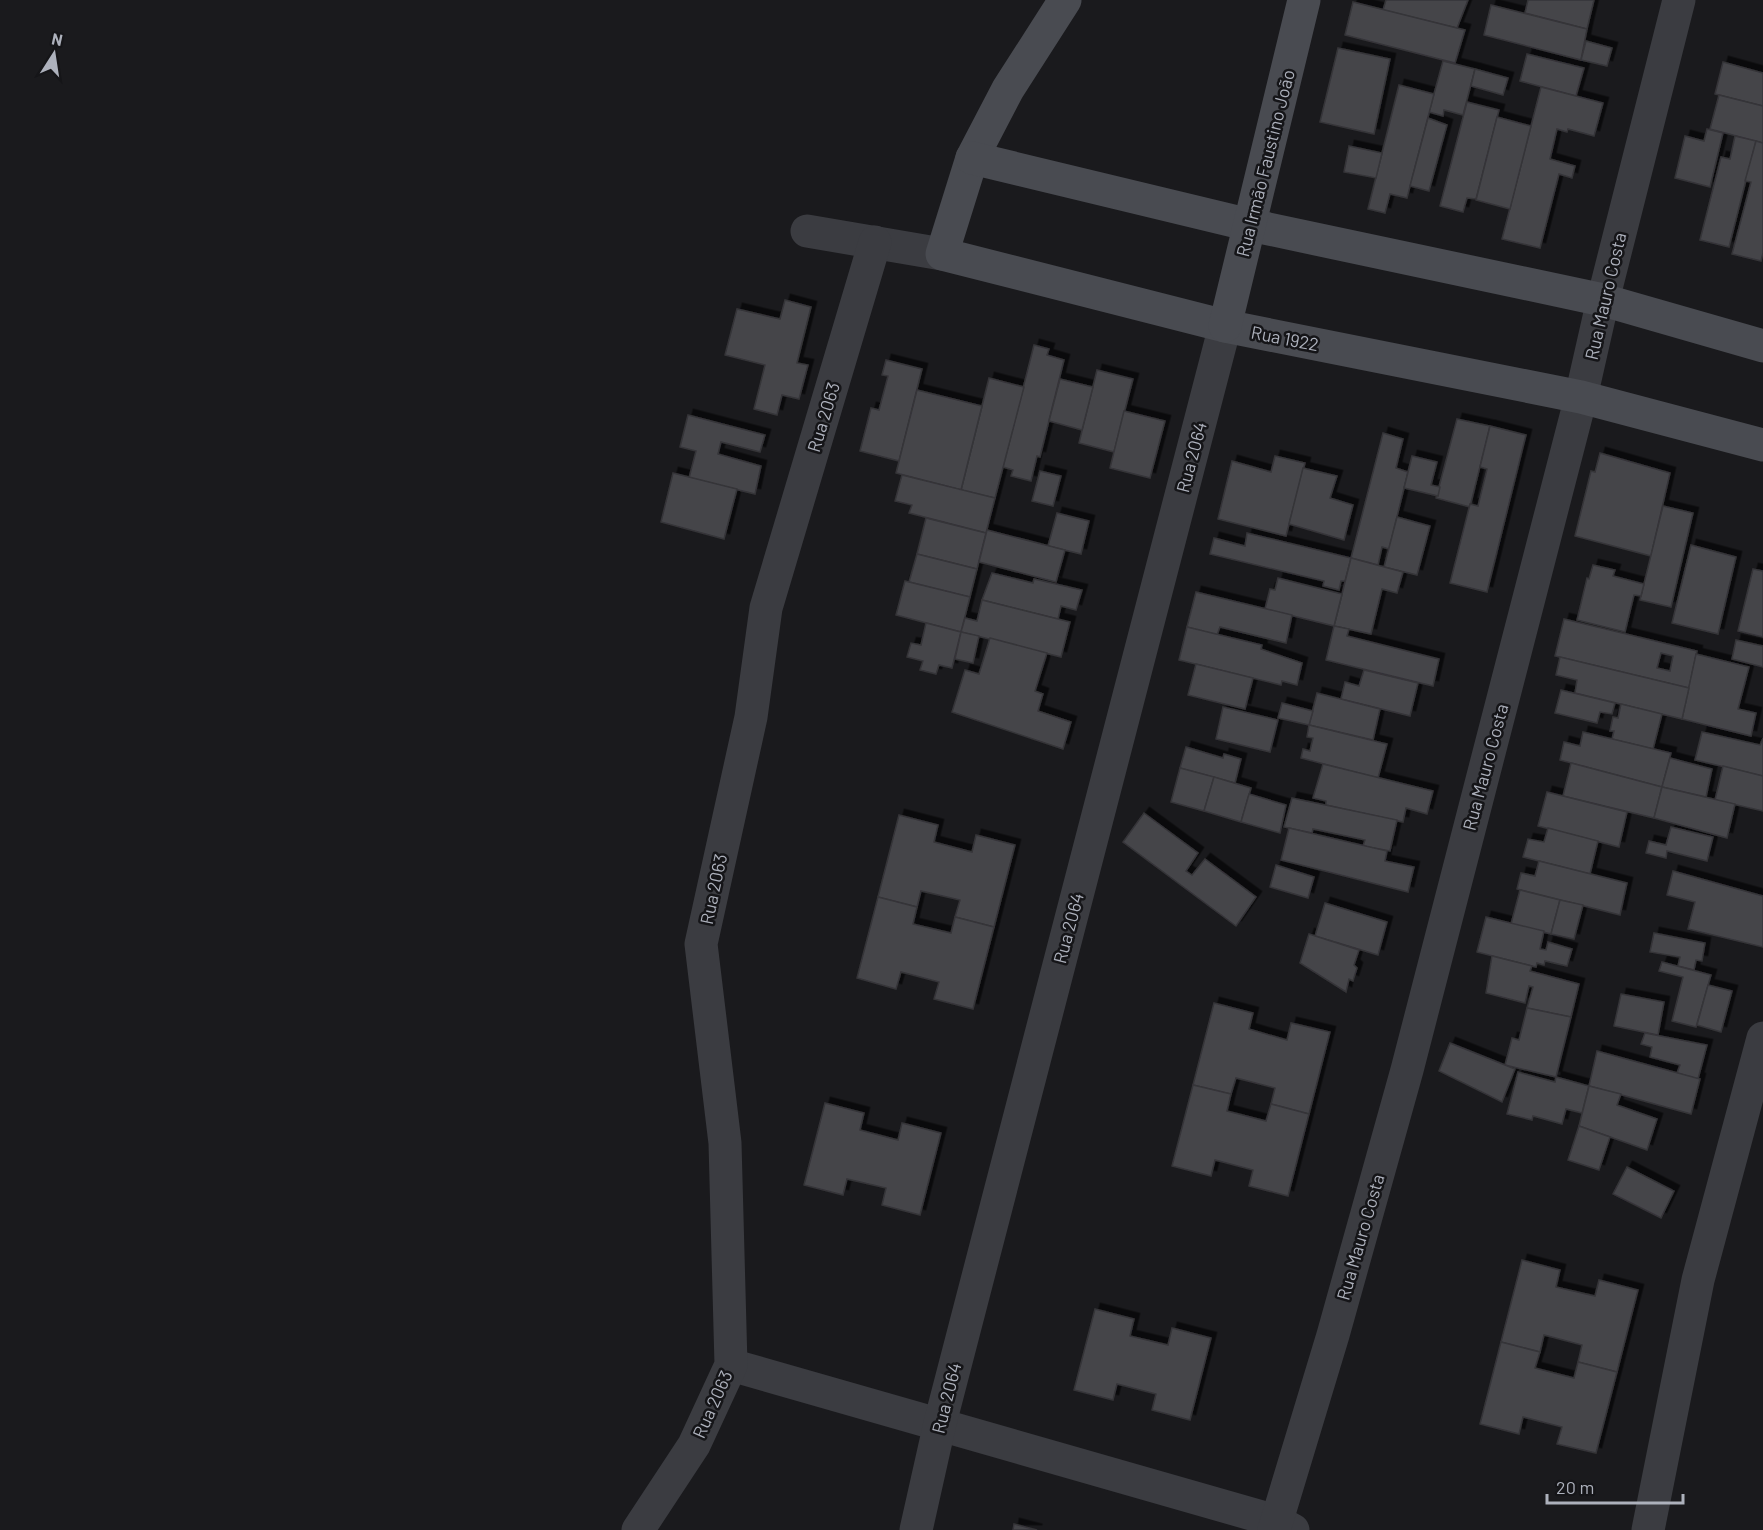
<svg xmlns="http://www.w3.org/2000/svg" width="1763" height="1530" font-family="Barlow,sans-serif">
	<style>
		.building { fill: #45454a; stroke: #353438; stroke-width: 1.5; fill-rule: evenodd; filter: url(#shadow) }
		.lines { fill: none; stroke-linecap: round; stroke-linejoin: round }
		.street { stroke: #3b3c41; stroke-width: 33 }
		.secondary { stroke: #494b51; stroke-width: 33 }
		.labels { text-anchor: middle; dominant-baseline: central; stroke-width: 5; stroke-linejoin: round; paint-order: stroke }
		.street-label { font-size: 18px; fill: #adb1bc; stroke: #151518 }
	</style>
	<defs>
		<filter id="shadow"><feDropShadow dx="5.5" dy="-5.5" stdDeviation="0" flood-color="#0009"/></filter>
	</defs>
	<rect width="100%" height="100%" fill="#1a1a1d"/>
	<!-- building -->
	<g class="building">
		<path d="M1386,0h82l-11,28 -74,-18z"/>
		<path d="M1528,0h66l-7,29 -62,-16z"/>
		<path d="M1353,2l112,28 -10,33 -110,-28z"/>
		<path d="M1491,5l96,24 -6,31 -97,-25z"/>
		<path d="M1586,41l26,7 -5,18 -26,-6z"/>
		<path d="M1338,48l52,11 -16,75 -54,-12z"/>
		<path d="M1527,54l57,14 -8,28 -56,-15z"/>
		<path d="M1443,61l32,8 -12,46 -19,-5 -1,6 -14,-4z"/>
		<path d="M1723,62l40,11v33l-48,-12z"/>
		<path d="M1475,69l33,9 -5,17 -32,-9z"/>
		<path d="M1399,85l35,9 -27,104 -17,-4 -5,19 -17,-4z"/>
		<path d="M1541,87l62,16 -9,33 -26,-7 -1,3 -10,-3 -7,30 25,7 -3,12 -13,-4 -19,74 -38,-9z"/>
		<path d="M1719,95l44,11v37l-53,-14z"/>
		<path d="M1467,102l32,8 -23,89 -9,-1 -4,14 -23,-6z"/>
		<path d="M1497,117l34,9 -21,83 -34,-9z"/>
		<path d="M1428,118l19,7 -18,66 -19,-5z"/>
		<path d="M1707,129l16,4 -13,54 -35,-9 10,-42 19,5z"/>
		<path d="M1735,136l21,5 -27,106 -29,-7 21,-83 9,2z"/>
		<path d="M1756,141l7,2v110l-2,8 -29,-7 19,-72 -6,-1z"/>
		<path d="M1349,146l33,7 -6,25 -32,-6z"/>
		<path d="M785,300l26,7 -14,56 11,2 -9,34 -17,-4 -5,20 -23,-6 11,-44 -40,-10 12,-46 43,10z"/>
		<path d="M1034,345l15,4 -2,6 17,5 -24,97 -3,-1 -6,25 -20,-5 2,-6 -10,-3z"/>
		<path d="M886,360l36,9 -23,92 -39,-10 11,-43 8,2 9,-34 -6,-1z"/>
		<path d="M1097,370l36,9 -19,73 -35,-9z"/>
		<path d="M989,378l35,9 -29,111 -34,-8z"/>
		<path d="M1060,379l33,8 -11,43 -33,-9z"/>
		<path d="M917,390l65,16 -21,84 -65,-17z"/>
		<path d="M1124,411l41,10 -15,57 -40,-10z"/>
		<path d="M688,415l77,20 -5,17 -39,-10 -3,12 43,12 -6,28 -66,-16 7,-27 -16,-4z"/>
		<path d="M1457,419l33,7 -20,81 -34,-9z"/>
		<path d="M1490,426l36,9 -39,157 -37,-9 20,-79 8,2 9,-37 -7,-2z"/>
		<path d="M1383,433l20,6 -7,29 12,4 -19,77 -7,-2 -4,18 -27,-7z"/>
		<path d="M1600,453l70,20 -19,83 -76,-20 16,-65 4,1z"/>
		<path d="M1275,456l30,7 -19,73 -68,-17 14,-58 39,11z"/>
		<path d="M1412,456l25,6 -6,23 9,2 -2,9 -34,-8z"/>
		<path d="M1303,468l34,8 -7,22 23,7 -9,35 -55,-16z"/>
		<path d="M1040,471l21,5 -8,30 -21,-5z"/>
		<path d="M673,473l64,16 -13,50 -63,-17z"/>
		<path d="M902,475l93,23 -9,35 -77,-20 3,-8 -17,-4z"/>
		<path d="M1663,506l30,7 -22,94 -31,-7z"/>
		<path d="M1057,513l32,8 -8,33 -33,-8z"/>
		<path d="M1397,517l33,9 -13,49 -33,-8z"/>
		<path d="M926,518l60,15 -9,36 -60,-15z"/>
		<path d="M987,530l78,20 -9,32 -77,-20z"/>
		<path d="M1247,533l104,25 -6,23h-4l-2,9 -16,-4 1,-5 -114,-27 4,-16 31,8z"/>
		<path d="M1691,545l45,12 -18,77 -46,-11z"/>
		<path d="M917,554l60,15 -7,28 -61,-15z"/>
		<path d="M1351,558l52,14 -6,21 -15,-4 -11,45 -37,-8z"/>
		<path d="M1593,565l22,5 -2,6 31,8 -3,12 -7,-1 -9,37 -48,-12 10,-42 2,1z"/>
		<path d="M1753,569l10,2v66l-25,-6z"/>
		<path d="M992,573l41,10 1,-4 48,11 -6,20 -15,-4 -3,13 -76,-19z"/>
		<path d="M1278,578l64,16 -8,32 -69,-17 5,-20 5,1z"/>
		<path d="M905,581l65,16 -9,35 -65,-17z"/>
		<path d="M1196,592l96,23 -6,28 -66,-16 -3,8 -30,-8z"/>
		<path d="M982,600l88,22 -9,35 -100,-25 4,-14 12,3z"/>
		<path d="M1564,619l133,32 -8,37 -134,-32zM1661,653l12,3 -3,15 -13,-3z"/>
		<path d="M926,623l35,9 -9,36 -13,-3 -3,9 -16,-4 3,-9 -16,-4 4,-14 10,2z"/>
		<path d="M1334,626l15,3 -2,7 92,23 -6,27 -107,-26z"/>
		<path d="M1187,627l75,18 -1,4 41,14 -5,22 -15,-4 -1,4 -102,-25z"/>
		<path d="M961,632l18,4 -6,27 -18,-4z"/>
		<path d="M990,638l57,15 -12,38 8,3 -5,17 33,11 -8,27 -111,-37 13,-42 14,4z"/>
		<path d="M1736,640l27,6v21l-31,-8z"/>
		<path d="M1696,654l53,13 -11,42 18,4 -5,23 -69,-17z"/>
		<path d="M1560,657l129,31 -7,31 -107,-26 2,-13 -21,-5z"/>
		<path d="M1196,664l57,14 -8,31 -57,-14z"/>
		<path d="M1364,670l54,13 -8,33 -69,-17 4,-17 14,4z"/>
		<path d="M1561,690l54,13 -3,11 -12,-2 -3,11 -42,-10z"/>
		<path d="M1317,693l63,16 -7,31 -64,-15z"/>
		<path d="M1282,703l31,8 -4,14 -31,-7z"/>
		<path d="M1621,704l41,10 -9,35 -41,-10 2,-8h-4l3,-14 5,1z"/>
		<path d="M1223,707l55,13 -8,32 -54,-13z"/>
		<path d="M1309,725l78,19 -9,34 -77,-20 2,-9 7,2 3,-13 -6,-1z"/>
		<path d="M1583,732l88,21 -9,34 -102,-27 4,-18 16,4z"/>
		<path d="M1702,732l58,13 3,-7v38l-68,-16z"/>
		<path d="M1186,747l37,11 1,-4 17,5 -6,24 -55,-15z"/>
		<path d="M1670,758l42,11 -6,28 -44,-10z"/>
		<path d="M1571,763l91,24 -8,31 -91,-22z"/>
		<path d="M1323,764l110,27 -6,23 -21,-6 -3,14 -77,-17v-4l-13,-3z"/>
		<path d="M1723,766l40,10v35l-48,-11z"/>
		<path d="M1180,768l34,9 -10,34 -33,-9z"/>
		<path d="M1214,777l37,11 -10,34 -37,-11z"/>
		<path d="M1662,787l73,17 -8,34 -73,-20z"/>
		<path d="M1547,792l80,20 -8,35 -81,-21z"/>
		<path d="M1249,794l37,11 -6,28 -39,-11z"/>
		<path d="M1292,798l105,22 -7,31 -27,-5 2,-6 -52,-11 -1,4 -28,-6z"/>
		<path d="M1144,813l54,40 -12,18 6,4 13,-16 51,38 -20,29 -113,-84z"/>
		<path d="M899,815l39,10 -4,17 38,10 4,-17 39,10 -21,82 -39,-10 5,-17 -39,-9 -4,16 -39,-10z"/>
		<path d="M1671,827l42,10 -6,24 -40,-10 -1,7 -20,-5 3,-12 17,4z"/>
		<path d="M1289,828l98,23 -2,10 29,6 -6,25 -127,-32z"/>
		<path d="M1548,828l50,13 -8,33 -67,-17 5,-18 16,3z"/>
		<path d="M1539,861l88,22 -7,32 -103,-26 4,-16 14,3z"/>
		<path d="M1276,865l38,12 -6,21 -38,-11z"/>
		<path d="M1673,871l90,25v51l-75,-18 7,-27 -28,-7z"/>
		<path d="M1520,890l40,10 -9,34 -40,-10z"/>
		<path d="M878,897l39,10 -4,17 38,9 4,-16 39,10 -21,82 -39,-10 5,-17 -38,-10 -5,17 -39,-11z"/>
		<path d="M1560,900l23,5 -9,34 -23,-5z"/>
		<path d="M1325,903l62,19 -9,33 -63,-19z"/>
		<path d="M1486,917l58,14 -4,18 6,1 2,-8 24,7 -5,17 -22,-5 -1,4 -7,-2 -1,4 -59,-15z"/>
		<path d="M1654,933l51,10 -3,18 -6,-1 -2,10 -16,-4 2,-9 -30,-5z"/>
		<path d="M1309,934l50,16 -5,15 3,3 -4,13 -4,-2 -3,13 -46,-29z"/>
		<path d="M1492,956l40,10 -2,5 49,13 -8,33 -44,-9 6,-21 -4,-1 -4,17 -39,-10z"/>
		<path d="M1662,962l49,13 -15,52 -24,-6 11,-44 -24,-6z"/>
		<path d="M1708,985l24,6 -11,41 -24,-7z"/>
		<path d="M1621,994l43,8 -6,33 -44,-9z"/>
		<path d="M1214,1003l39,10 -4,16 38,11 4,-17 39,9 -21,82 -38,-10 4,-16 -39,-10 -5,16 -38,-9z"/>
		<path d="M1527,1008l44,9 -15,60 -51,-12 7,-27 7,2z"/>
		<path d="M1645,1033l62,12 -9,34 -21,-6 3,-8 -30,-8 2,-10 -11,-3z"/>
		<path d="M1450,1043l65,26 -13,33 -63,-31z"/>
		<path d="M1597,1051l103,28 -9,35 -102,-28z"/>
		<path d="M1518,1072l37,10 1,-5 33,9 -7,27 -16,-4 -4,15 -29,-8 -1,4 -25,-6z"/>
		<path d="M1193,1085l38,9 -4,17 39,10 5,-17 38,10 -21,82 -39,-10 4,-16 -38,-10 -4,16 -39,-10z"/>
		<path d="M1589,1086l32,8 -4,11 40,14 -10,31 -68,-24z"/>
		<path d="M825,1103l39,10 -4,17 38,10 4,-17 39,10 -21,82 -38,-10 4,-17 -39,-9 -4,16 -39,-10z"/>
		<path d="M1579,1126l31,11 -11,33 -31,-10z"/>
		<path d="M1627,1167l47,24 -13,27 -48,-24z"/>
		<path d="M1522,1260l38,10 -4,17 39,9 4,-16 39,10 -21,82 -39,-10 4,-17 -38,-10 -4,17 -39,-10z"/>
		<path d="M1095,1309l39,10 -4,17 38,9 4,-17 39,10 -21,82 -38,-10 4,-16 -39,-10 -4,16 -39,-10z"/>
		<path d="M1501,1342l39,10 -5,16 39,10 4,-16 39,10 -21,81 -39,-9 5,-17 -39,-10 -4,17 -39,-10z"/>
		<path d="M1014,1524l23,6h-24z"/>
	</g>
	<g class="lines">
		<!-- street -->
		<g class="street">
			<path d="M807,231l135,23"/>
			<path d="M731,1365l545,156 17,9"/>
			<path d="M638,1530l56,-85 37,-80 -6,-222 -24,-199 50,-227 15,-109 109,-366"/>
			<path d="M916,1530l24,-107 285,-1097"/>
			<path d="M1274,1530l59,-195 74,-265 174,-673 22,-97 76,-300"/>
			<path d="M1648,1530l50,-250 65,-242"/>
		</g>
		<!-- secondary -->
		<g class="secondary">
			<path d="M1065,0l-57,89 -36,69 -30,96 283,72 356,71 182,48"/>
			<path d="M972,158l278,67 353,75 160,46"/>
			<path d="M1225,326l79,-326"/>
		</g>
	</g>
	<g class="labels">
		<!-- street labels -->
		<g class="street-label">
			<text transform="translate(1265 163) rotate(-76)">Rua Irmão Faustino João</text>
			<text transform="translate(1605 296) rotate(-77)">Rua Mauro Costa</text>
			<text transform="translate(1285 338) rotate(11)">Rua 1922</text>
			<text transform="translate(823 417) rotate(-73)">Rua 2063</text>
			<text transform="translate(1191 457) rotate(-75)">Rua 2064</text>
			<text transform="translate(1485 767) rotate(-75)">Rua Mauro Costa</text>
			<text transform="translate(713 889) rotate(-78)">Rua 2063</text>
			<text transform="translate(1068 928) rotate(-75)">Rua 2064</text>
			<text transform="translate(1360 1237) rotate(-74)">Rua Mauro Costa</text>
			<text transform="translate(946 1398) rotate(-76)">Rua 2064</text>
			<text transform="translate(712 1404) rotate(-66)">Rua 2063</text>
		</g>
	</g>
	<!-- north arrow -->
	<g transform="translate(54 54) rotate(12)" stroke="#151518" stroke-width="4.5" paint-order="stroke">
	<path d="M0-4.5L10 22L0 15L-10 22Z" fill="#adb1bc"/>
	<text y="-9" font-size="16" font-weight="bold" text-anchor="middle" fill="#adb1bc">N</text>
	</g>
	<!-- scale -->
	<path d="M1547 1494v9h136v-9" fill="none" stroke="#adb1bc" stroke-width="3"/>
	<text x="1556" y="1494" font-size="18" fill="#adb1bc" stroke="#151518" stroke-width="4.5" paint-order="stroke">20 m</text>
</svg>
